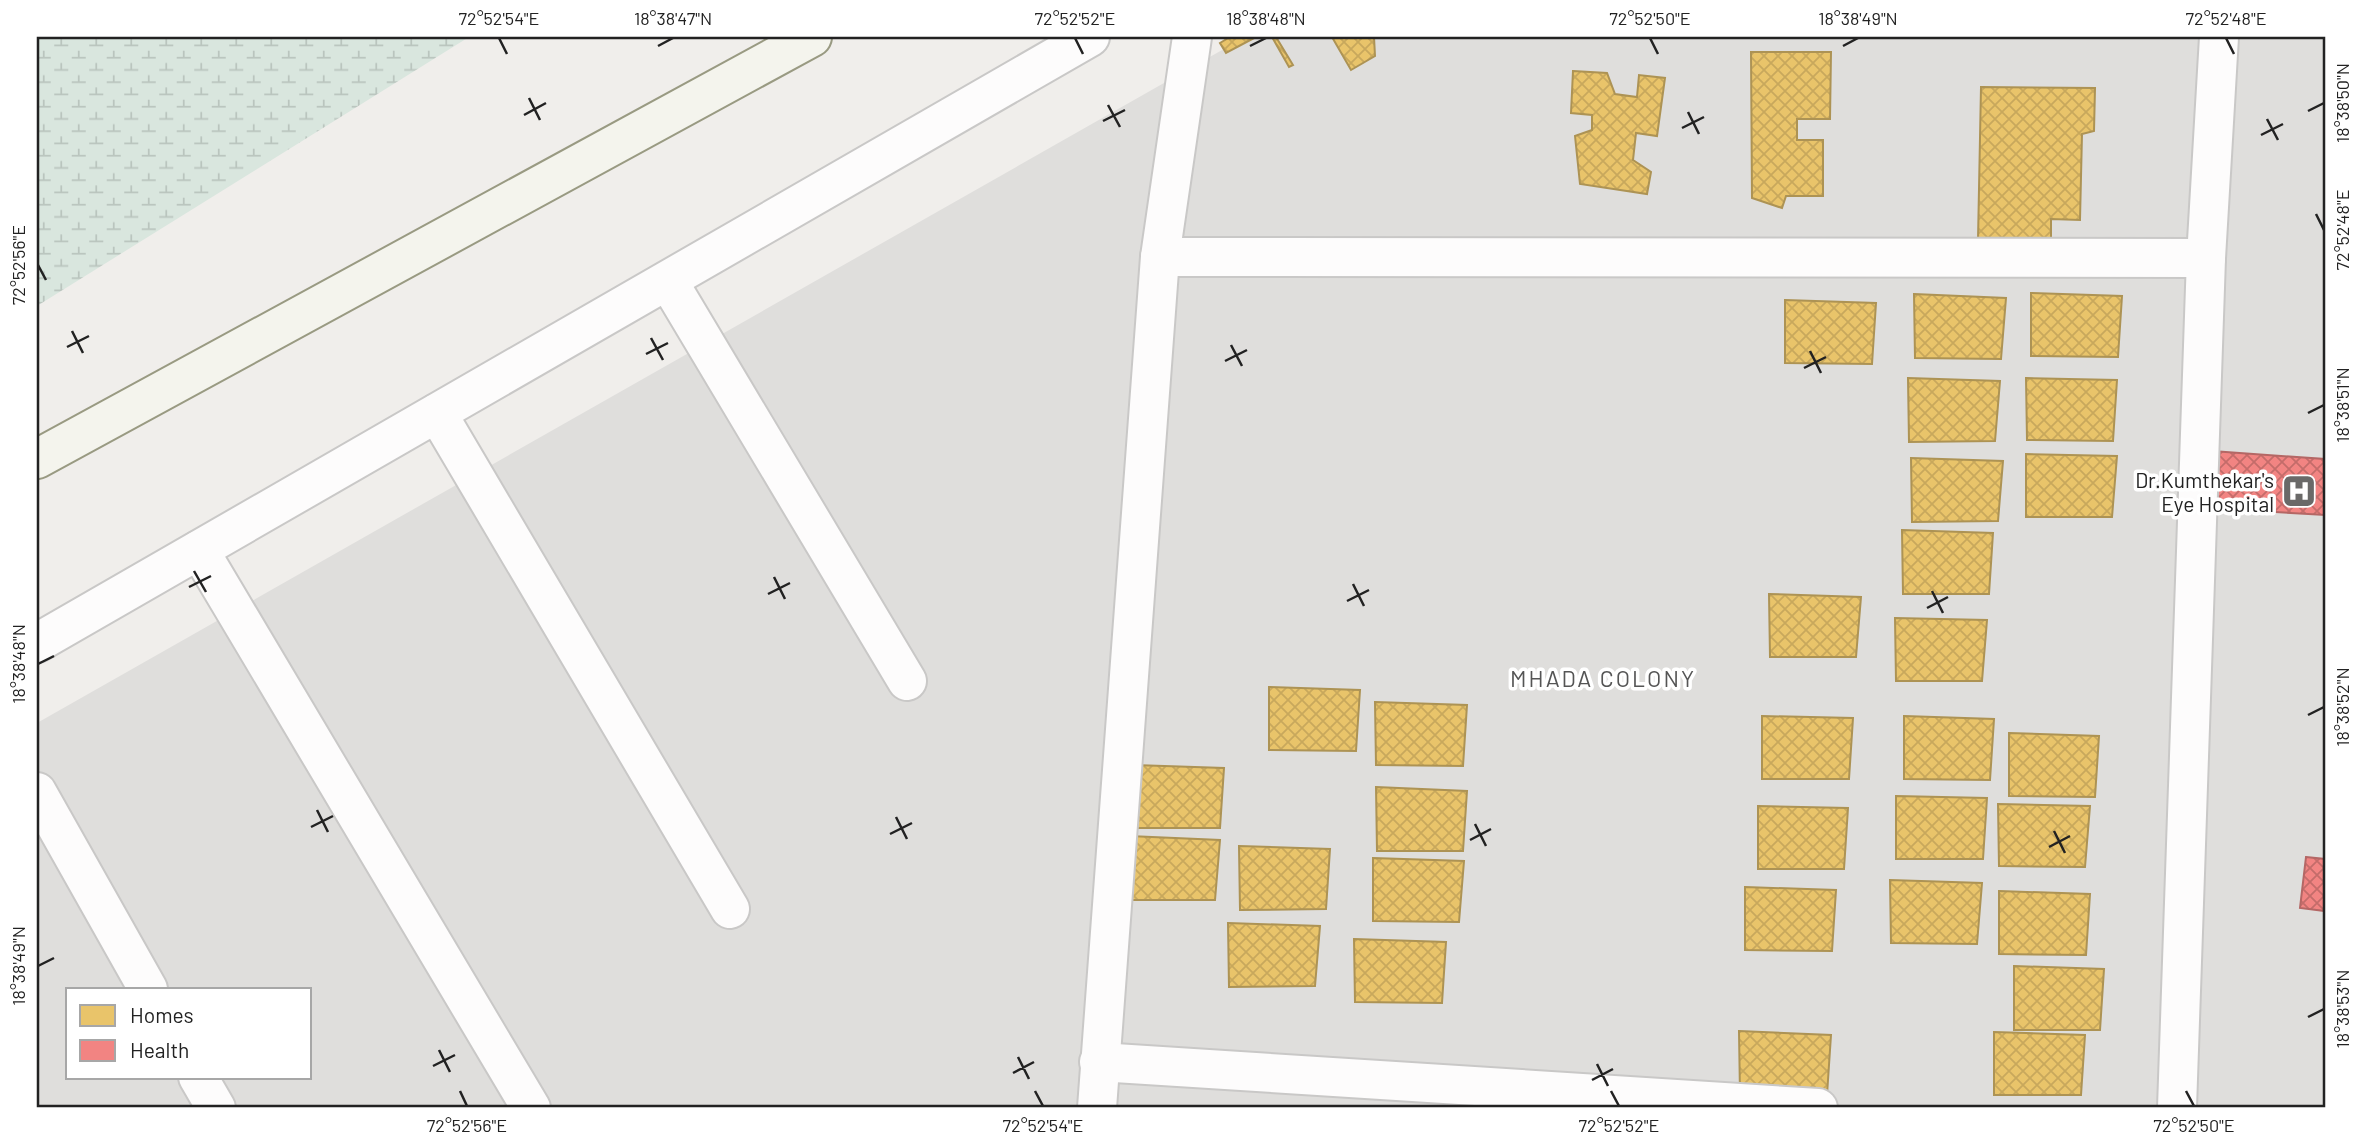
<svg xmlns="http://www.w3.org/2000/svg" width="2362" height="1145" font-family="Barlow,sans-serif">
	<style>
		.residential { fill: #dfdedc; fill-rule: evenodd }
		.wetland { fill: url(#wetland-marsh) }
		.homes { fill: url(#homes-cross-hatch); stroke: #ad9354; stroke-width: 2 }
		.health { fill: url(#health-cross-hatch); stroke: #b46765; stroke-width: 2 }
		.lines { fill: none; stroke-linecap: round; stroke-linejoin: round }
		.street-casing { stroke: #c9c8c7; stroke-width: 42 }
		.secondary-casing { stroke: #999a82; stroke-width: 42 }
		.street { stroke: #fdfcfc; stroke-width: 38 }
		.secondary { stroke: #f4f4ed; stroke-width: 38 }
		.ticks { fill: none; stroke: #222; stroke-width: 2.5 }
		.labels { text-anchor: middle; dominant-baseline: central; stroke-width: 7; stroke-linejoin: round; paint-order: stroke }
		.poi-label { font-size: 21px; fill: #222; stroke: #fff; text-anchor: end }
		.neighbourhood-label { font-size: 23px; letter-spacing: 2px; fill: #555; stroke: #fff }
		.neatline { fill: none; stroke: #222; stroke-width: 2.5 }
		.ticks-label { font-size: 18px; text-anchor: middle; fill: #222 }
	</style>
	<defs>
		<pattern id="wetland-marsh" width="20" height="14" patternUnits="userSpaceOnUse" patternTransform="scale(1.75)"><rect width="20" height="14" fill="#d9e6de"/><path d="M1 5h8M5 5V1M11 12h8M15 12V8" fill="none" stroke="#bac5be"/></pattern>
		<pattern id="homes-cross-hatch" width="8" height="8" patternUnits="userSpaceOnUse" patternTransform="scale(1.75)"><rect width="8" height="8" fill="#e9c46a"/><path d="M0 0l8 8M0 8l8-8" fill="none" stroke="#c8a85c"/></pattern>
		<pattern id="health-cross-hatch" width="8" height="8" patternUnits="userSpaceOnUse" patternTransform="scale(1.75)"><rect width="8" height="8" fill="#f28482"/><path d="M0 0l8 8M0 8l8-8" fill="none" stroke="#c46c6a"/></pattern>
	</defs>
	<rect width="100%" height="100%" fill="#f0eeeb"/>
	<!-- residential -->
	<path class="residential" d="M1245,37h1080v1071h-2288v-385zM68,989h242v88h-242z"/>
	<!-- wetland -->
	<path class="wetland" d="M37,37h432l-432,269z"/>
	<!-- homes -->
	<g class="homes">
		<path d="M1230,37h26l-30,16 -6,-10z"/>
		<path d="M1272,37h4l17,28 -4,2z"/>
		<path d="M1332,37h42l1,19 -24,14z"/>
		<path d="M1751,52h80l-1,67h-33v21h26v56h-37l-4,12 -30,-10z"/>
		<path d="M1573,71l34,2 8,21 22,3 2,-22 26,3 -8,58 -21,-3 -3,27 18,12 -4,22 -67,-10 -5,-48 17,-6v-15l-21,-2z"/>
		<path d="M1981,87l114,1 -1,43 -12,3 -2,86 -29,-1v22l-73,-1z"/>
		<path d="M2031,293l91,3 -4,61 -87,-1z"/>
		<path d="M1914,294l92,4 -5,61 -86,-1z"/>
		<path d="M1785,300l91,3 -4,61 -87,-1z"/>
		<path d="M1908,378l92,3 -5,60 -86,1z"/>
		<path d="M2026,378l91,2 -4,61 -86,-1z"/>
		<path d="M2026,454l91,2 -5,61h-86z"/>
		<path d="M1911,458l92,3 -5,60 -86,1z"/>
		<path d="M1902,530l91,3 -4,61h-86z"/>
		<path d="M1769,594l92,3 -5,60h-86z"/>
		<path d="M1895,618l92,2 -5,61h-86z"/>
		<path d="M1269,687l91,3 -4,61 -87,-1z"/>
		<path d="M1375,702l92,3 -4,61 -87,-1z"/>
		<path d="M1762,716l91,2 -4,61h-87z"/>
		<path d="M1904,716l90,3 -4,61 -86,-1z"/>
		<path d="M2009,733l90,3 -4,61 -86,-1z"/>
		<path d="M1134,765l90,3 -4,60h-86z"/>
		<path d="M1376,787l91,4 -4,60h-86z"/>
		<path d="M1896,796l91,2 -4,61h-87z"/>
		<path d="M1998,804l92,2 -5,61 -86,-1z"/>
		<path d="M1758,806l90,2 -4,61h-86z"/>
		<path d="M1129,836l91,4 -5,60h-86z"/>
		<path d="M1239,846l91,3 -4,60 -86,1z"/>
		<path d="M1373,858l91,3 -5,61 -86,-1z"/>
		<path d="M1890,880l92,3 -5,61 -86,-1z"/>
		<path d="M1745,887l91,3 -4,61 -87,-1z"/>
		<path d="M1999,891l91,3 -4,61 -87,-1z"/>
		<path d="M1228,923l92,3 -5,60 -86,1z"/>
		<path d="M1354,939l92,3 -4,61 -87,-1z"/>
		<path d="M2014,966l90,3 -4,61h-86z"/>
		<path d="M1739,1031l92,4 -4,60h-87z"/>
		<path d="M1994,1032l91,3 -4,60h-87z"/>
	</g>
	<!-- health -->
	<g class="health">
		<path d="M2212,451l113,8v56l-117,-7z"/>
		<path d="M2306,857l19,2v52l-25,-3z"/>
	</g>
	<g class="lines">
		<!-- street casing -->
		<g class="street-casing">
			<g id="street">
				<path d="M1160,257l1046,1"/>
				<path d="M668,281l239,400"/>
				<path d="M437,413l293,496"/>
				<path d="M199,550l332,558"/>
				<path d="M37,643l1053,-606"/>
				<path d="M37,792l111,197"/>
				<path d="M1099,1062l719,46"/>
				<path d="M198,1077l18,31"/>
				<path d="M1097,1108l63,-851 32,-220"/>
				<path d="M2177,1108l29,-850 13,-221"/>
			</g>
		</g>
		<!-- secondary casing -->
		<g class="secondary-casing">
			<path id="secondary" d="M37,459l775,-422"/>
		</g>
		<!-- street -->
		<use href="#street" class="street"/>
		<!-- secondary -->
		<use href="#secondary" class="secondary"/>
	</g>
	<!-- ticks -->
	<path class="ticks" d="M499,38l8,16M1075,38l8,16M1650,38l8,16M2226,38l8,16M658,46l15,-8M1250,46l16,-8M1843,46l15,-8M529,98l11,22M1108,105l12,22M2308,111l16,-8M1688,112l11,22M524,115l22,-12M2267,119l11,21M1103,121l22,-11M1682,128l22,-11M2261,135l22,-11M2316,214l8,16M38,265l8,15M72,331l11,22M651,338l12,22M1231,345l11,21M67,347l22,-11M1810,351l11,22M646,354l22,-11M1225,361l22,-11M1804,368l22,-11M2308,413l16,-8M194,571l12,21M774,577l11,22M1353,584l11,22M189,587l22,-11M1932,591l11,22M768,594l22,-11M1347,601l22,-11M1927,608l21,-11M38,664l16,-8M2308,715l16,-8M317,810l11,22M896,817l11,22M1475,824l11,22M311,827l22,-11M2054,831l11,22M890,834l22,-11M1470,840l21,-11M2049,847l21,-11M38,966l16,-8M2308,1017l16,-8M439,1050l11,22M1018,1057l11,22M1597,1064l11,22M433,1066l22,-11M1013,1073l21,-11M1592,1080l21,-11M460,1091l7,15M1035,1091l8,15M1611,1091l8,15M2186,1091l8,15"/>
	<!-- icons -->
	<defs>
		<g id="hospital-square" transform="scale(1.75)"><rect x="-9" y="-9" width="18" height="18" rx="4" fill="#6a6968" stroke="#fff"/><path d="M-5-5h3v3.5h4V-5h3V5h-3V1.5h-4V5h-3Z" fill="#fff"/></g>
	</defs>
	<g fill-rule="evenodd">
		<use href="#hospital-square" x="2299" y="491"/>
	</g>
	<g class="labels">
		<!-- poi labels -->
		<g class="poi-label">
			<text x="2274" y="479">Dr.Kumthekar's<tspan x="2274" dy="24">Eye Hospital</tspan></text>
		</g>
		<!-- neighbourhood labels -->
		<g class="neighbourhood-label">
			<text x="1603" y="678">MHADA COLONY</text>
		</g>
	</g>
	<!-- border -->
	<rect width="2362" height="1145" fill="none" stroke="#ffffff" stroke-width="77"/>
	<!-- legend -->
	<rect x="66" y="988" width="245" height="91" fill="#ffffff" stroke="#a7a7a7" stroke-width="2"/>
	<rect x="80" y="1005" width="35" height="21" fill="#e9c46a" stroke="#a7a7a7" stroke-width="2"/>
	<text x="130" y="1023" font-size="21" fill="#222222">Homes</text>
	<rect x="80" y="1040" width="35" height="21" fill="#f28482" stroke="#a7a7a7" stroke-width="2"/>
	<text x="130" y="1058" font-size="21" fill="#222222">Health</text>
	<rect x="38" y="38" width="2286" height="1068" class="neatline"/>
	<g class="ticks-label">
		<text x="499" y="25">72°52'54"E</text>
		<text x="673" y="25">18°38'47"N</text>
		<text x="1075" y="25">72°52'52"E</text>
		<text x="1266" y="25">18°38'48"N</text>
		<text x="1650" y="25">72°52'50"E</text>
		<text x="1858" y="25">18°38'49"N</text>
		<text x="2226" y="25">72°52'48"E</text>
		<text transform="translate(2343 103) rotate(-90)" y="6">18°38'50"N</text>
		<text transform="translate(2343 230) rotate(-90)" y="6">72°52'48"E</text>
		<text transform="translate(19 265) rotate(-90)" y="6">72°52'56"E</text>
		<text transform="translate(2343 405) rotate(-90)" y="6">18°38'51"N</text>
		<text transform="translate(19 664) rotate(-90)" y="6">18°38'48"N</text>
		<text transform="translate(2343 707) rotate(-90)" y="6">18°38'52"N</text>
		<text transform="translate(19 966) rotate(-90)" y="6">18°38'49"N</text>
		<text transform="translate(2343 1009) rotate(-90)" y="6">18°38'53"N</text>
		<text x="467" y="1132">72°52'56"E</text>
		<text x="1043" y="1132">72°52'54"E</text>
		<text x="1619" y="1132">72°52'52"E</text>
		<text x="2194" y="1132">72°52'50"E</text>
	</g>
</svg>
